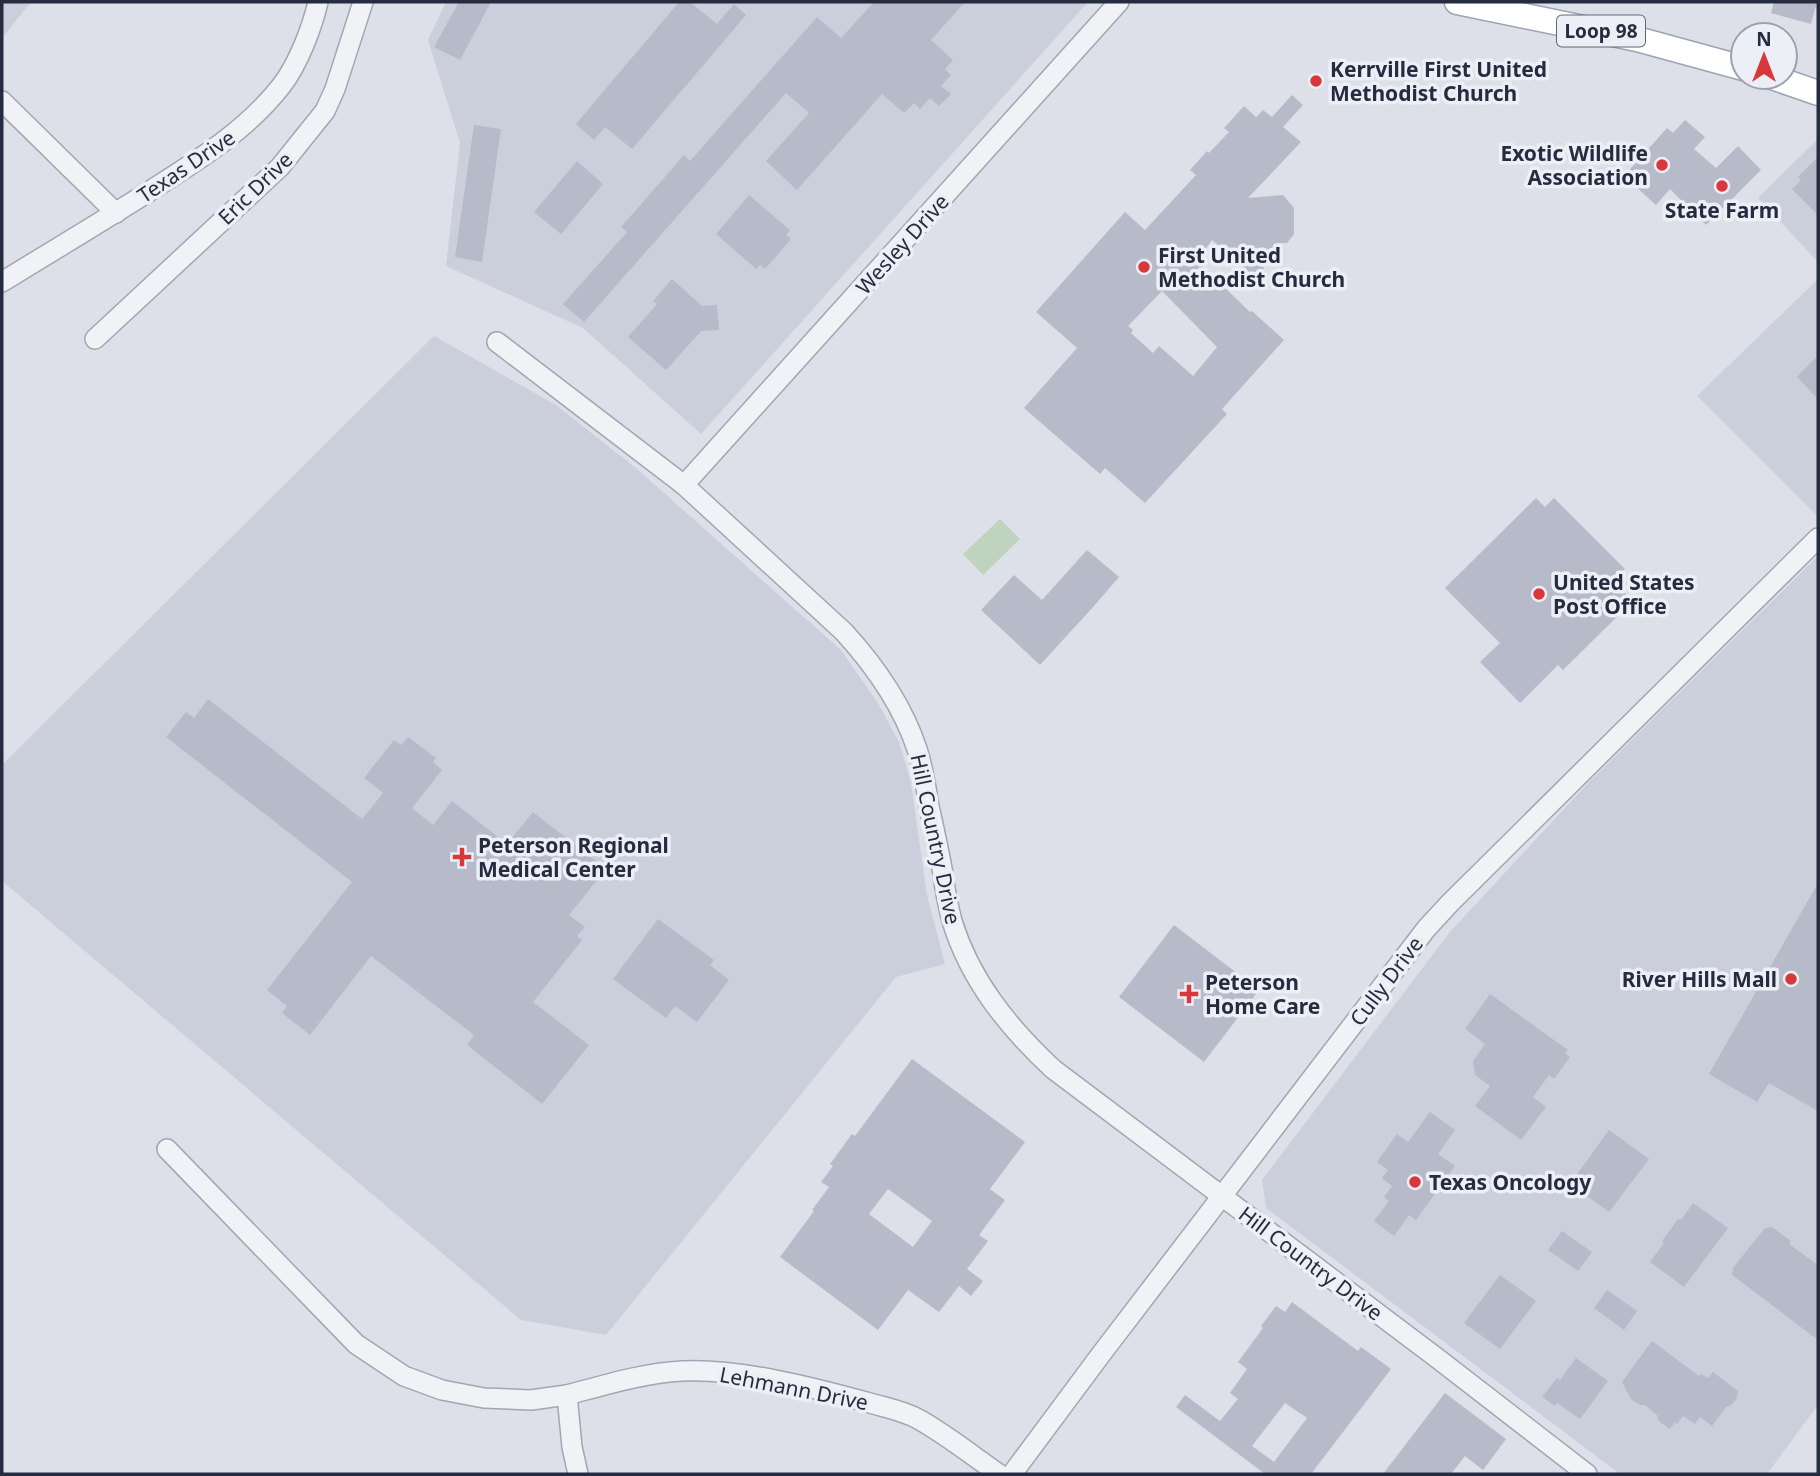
<svg xmlns="http://www.w3.org/2000/svg" width="1820" height="1476" font-family="'Noto Sans',sans-serif">
	<style>
		.built { fill: #cbcfdb }
		.green { fill: #c0d3be }
		.building { fill: #b7bbc9; fill-rule: evenodd }
		.lines { fill: none; stroke-linecap: round; stroke-linejoin: round }
		.minor-casing { stroke: #a2a6b2; stroke-width: 22 }
		.major-casing { stroke: #9ca3b5; stroke-width: 27 }
		.minor { stroke: #f0f2f6; stroke-width: 19 }
		.major { stroke: #fff; stroke-width: 24 }
		.poi-dot { fill: #d8383b; stroke: #edeff6; stroke-width: 2.5 }
		.labels { text-anchor: middle; dominant-baseline: central; stroke-width: 7; stroke-linejoin: round; paint-order: stroke }
		.shield { fill: #edeff6; stroke: #626677; stroke-width: 2 }
		.shield-label { font-size: 19px; font-weight: bold; fill: #262c40 }
		.poi-label { font-size: 21px; font-weight: bold; fill: #262c40; stroke: #edeff6; text-anchor: start }
		.street-label { font-size: 21px; fill: #262c40; stroke: #edeff6 }
	</style>
	<rect width="100%" height="100%" fill="#dde0e8"/>
	<!-- built -->
	<g class="built">
		<path d="M2,2h29l-29,36z"/>
		<path d="M446,2h642l-387,432 -118,-106 -137,-62 14,-123 -32,-103z"/>
		<path d="M1818,139v123l-60,-64z"/>
		<path d="M1818,279v238l-121,-121z"/>
		<path d="M434,336l122,69 81,64 204,181 38,55 20,37 12,41 16,112 18,69 -49,13 -290,358 -85,-15 -519,-439v-116z"/>
		<path d="M1818,556v849l-51,69h-147l-354,-266 -4,-28 187,-247 141,-152z"/>
	</g>
	<!-- green -->
	<path class="green" d="M1000,519l20,20 -37,36 -20,-21z"/>
	<!-- building -->
	<g class="building">
		<path d="M459,2h32l-31,58 -26,-13z"/>
		<path d="M679,2h11l27,22 17,-20 12,11 -114,134 -27,-22 -11,13 -18,-16z"/>
		<path d="M874,2h91l-34,38 22,20 -8,9 6,6 -10,11 10,8 -12,12 -9,-8 -10,11 -6,-6 -10,10 -22,-19 -85,96 -31,-29 43,-48 -23,-20 -202,229 -21,-18 64,-72 -6,-5 63,-72 6,6 127,-144 24,21z"/>
		<path d="M1774,2h43l-6,22 -40,-11z"/>
		<path d="M1292,95l11,10 -20,22 18,15 -53,56 35,-3 11,13v26l-7,9h-10l-14,17 1,12 -14,1 -38,-33 -15,21 53,51 2,-1 32,29 -62,69 5,5 -82,89 -40,-35 -5,6 -76,-66 53,-60 -41,-36 89,-100 20,18 51,-55 -6,-5 17,-19 2,2 20,-21 -5,-4 20,-22 12,11 7,-7 9,7zM1162,291l55,56 -24,29 -34,-30 -6,7 -22,-20 2,-3 -5,-4z"/>
		<path d="M1685,120l20,17 -11,12 22,19 22,-22 23,24 -55,55 -36,-36 -14,16 -32,-29 43,-48 6,5z"/>
		<path d="M474,125l27,4 -19,133 -27,-5z"/>
		<path d="M1818,157v58l-26,-26 9,-9 -3,-3z"/>
		<path d="M577,161l26,23 -42,50 -27,-22z"/>
		<path d="M749,195l41,35 -4,5 5,4 -26,30 -5,-4 -4,4 -40,-35z"/>
		<path d="M672,279l30,27 15,-1 2,25 -18,1 -35,39 -38,-33 29,-33 -4,-3z"/>
		<path d="M1818,355v44l-21,-22z"/>
		<path d="M1536,498l9,9 9,-9 71,71 -12,12 20,20 -70,69 -5,-5 -38,38 -40,-41 20,-19 -55,-55z"/>
		<path d="M1087,550l32,27 -25,29 -54,59 -59,-55 33,-35 28,25z"/>
		<path d="M208,699l154,120 21,-26 -19,-15 30,-38 7,5 7,-8 28,21 -3,4 9,8 -30,38 21,17 19,-24 55,43 26,-32 73,57 -37,46 16,12 -8,9 5,4 -49,62 56,43 -47,59 -75,-59 7,-10 -103,-79 -61,79 -28,-22 5,-7 -20,-16 85,-108 -186,-145 20,-25 8,6z"/>
		<path d="M1818,883v228l-49,-28 -12,19 -48,-28z"/>
		<path d="M658,919l56,41 -4,5 19,15 -32,42 -22,-16 -9,12 -53,-39z"/>
		<path d="M1174,925l85,65 -55,72 -85,-65z"/>
		<path d="M1490,994l78,56 -3,3 5,4 -16,22 -5,-4 -16,22 13,10 -25,33 -46,-34 15,-20 -15,-11 -2,-14 12,-17 -20,-15z"/>
		<path d="M912,1059l113,83 -35,47 15,11 -26,35 9,6 -21,28 16,12 -12,15 -12,-10 -20,26 -31,-22 -30,40 -98,-73 34,-46 -2,-1 17,-23 -8,-5 12,-16 -3,-2 22,-30 3,2zM888,1189l44,32 -19,26 -44,-33z"/>
		<path d="M1430,1112l25,18 -17,24 17,12 -39,54 -7,-5 -15,21 -20,-15 15,-20 -5,-4 8,-11 -10,-8 6,-8 -11,-8 20,-28 11,8z"/>
		<path d="M1609,1130l40,29 -40,53 -39,-28z"/>
		<path d="M1693,1203l35,25 -44,59 -34,-25 14,-19 -2,-2 16,-22 3,1z"/>
		<path d="M1772,1227l19,14 -2,3 29,21v75l-87,-66 3,-3 -2,-2 33,-41z"/>
		<path d="M1562,1231l30,21 -14,19 -30,-21z"/>
		<path d="M1500,1275l36,26 -36,48 -36,-26z"/>
		<path d="M1607,1290l30,21 -13,19 -30,-22z"/>
		<path d="M1292,1302l66,49 3,-4 30,22 -80,105h-46l-89,-67 9,-12 35,26 18,-22 -8,-6 17,-24 -9,-7 25,-34 -2,-2 15,-20 9,6zM1285,1403l22,15 -33,44 -22,-16z"/>
		<path d="M1652,1341l47,35 2,-2 7,4 5,-6 25,19 -1,7 -3,4 -4,4 -4,1 -14,19 -12,-9 -5,7 -12,-8 -6,8 -2,-2 -5,7 -9,-6 -4,-5 1,-2 -13,-11h-5l-9,-6 -9,-17z"/>
		<path d="M1576,1358l32,23 -28,38 -23,-16 -2,3 -13,-9 15,-19 3,2z"/>
		<path d="M1445,1393l61,46 -23,31 -18,-14 -14,18h-68z"/>
	</g>
	<g class="lines">
		<!-- minor casing -->
		<g class="minor-casing">
			<g id="minor">
				<path d="M2,101l114,112"/>
				<path d="M2,282c50,-31 101,-61 151,-93 47,-30 94,-59 129,-104 16,-21 30,-57 36,-83"/>
				<path d="M95,339l185,-172 45,-56 10,-22 28,-87"/>
				<path d="M497,342l187,143 160,147c31,34 58,72 73,117 6,18 9,38 12,57 5,23 10,45 14,68 2,16 5,32 9,47 18,59 56,106 101,148l384,289 150,116"/>
				<path d="M684,485l435,-483"/>
				<path d="M167,1149l189,195 48,32 38,14 42,8 47,2 36,-5"/>
				<path d="M578,1474l-6,-27 -5,-52c38,-10 76,-22 115,-24 57,-3 133,17 188,32 17,5 35,8 50,17 28,16 53,36 79,54"/>
				<path d="M1012,1474l90,-121 324,-424 24,-26 368,-365"/>
			</g>
		</g>
		<!-- major casing -->
		<g class="major-casing">
			<g id="major">
				<path d="M1457,2l180,37 106,29"/>
				<path d="M1772,77l46,16"/>
			</g>
		</g>
		<!-- minor -->
		<use href="#minor" class="minor"/>
		<!-- major -->
		<use href="#major" class="major"/>
	</g>
	<!-- markers -->
	<g class="poi-dot">
		<circle cx="1316" cy="81" r="7"/>
		<circle cx="1662" cy="165" r="7"/>
		<circle cx="1722" cy="186" r="7"/>
		<circle cx="1144" cy="267" r="7"/>
		<circle cx="1539" cy="594" r="7"/>
		<path d="M458.5 846.5h7v7h7v7h-7v7h-7v-7h-7v-7h7z"/>
		<circle cx="1791" cy="979" r="7"/>
		<path d="M1185.5 983.5h7v7h7v7h-7v7h-7v-7h-7v-7h7z"/>
		<circle cx="1415" cy="1182" r="7"/>
	</g>
	<g class="labels">
		<!-- shield labels -->
		<rect class="shield" x="1557" y="15.5" width="88" height="31" rx="5"/>
		<g class="shield-label">
			<text x="1601" y="31">Loop 98</text>
		</g>
		<!-- poi labels -->
		<g class="poi-label">
			<text x="1330" y="69">Kerrville First United<tspan x="1330" dy="24">Methodist Church</tspan></text>
			<text x="1648" y="153" text-anchor="end">Exotic Wildlife<tspan x="1648" dy="24">Association</tspan></text>
			<text x="1722" y="210" text-anchor="middle">State Farm</text>
			<text x="1158" y="255">First United<tspan x="1158" dy="24">Methodist Church</tspan></text>
			<text x="1553" y="582">United States<tspan x="1553" dy="24">Post Office</tspan></text>
			<text x="478" y="845">Peterson Regional<tspan x="478" dy="24">Medical Center</tspan></text>
			<text x="1777" y="979" text-anchor="end">River Hills Mall</text>
			<text x="1205" y="982">Peterson<tspan x="1205" dy="24">Home Care</tspan></text>
			<text x="1429" y="1182">Texas Oncology</text>
		</g>
		<!-- street labels -->
		<g class="street-label">
			<text transform="translate(186 166) rotate(-34)">Texas Drive</text>
			<text transform="translate(255 188) rotate(-44)">Eric Drive</text>
			<text transform="translate(902 244) rotate(-48)">Wesley Drive</text>
			<text transform="translate(936 839) rotate(78)">Hill Country Drive</text>
			<text transform="translate(1386 981) rotate(-53)">Cully Drive</text>
			<text transform="translate(1311 1263) rotate(37)">Hill Country Drive</text>
			<text transform="translate(794 1388) rotate(11)">Lehmann Drive</text>
		</g>
	</g>
	<!-- border -->
	<rect width="1820" height="1476" fill="none" stroke="#262c40" stroke-width="7"/>
	<!-- north arrow -->
	<g transform="translate(1764 56)"><circle r="33" fill="#edeff6" stroke="#9da1ad" stroke-width="2"/>
	<path d="M0-5L12 26L0 18L-12 26Z" fill="#d8383b"/>
	<text y="-10" font-size="19" font-weight="bold" text-anchor="middle" fill="#262c40">N</text>
	</g>
</svg>
